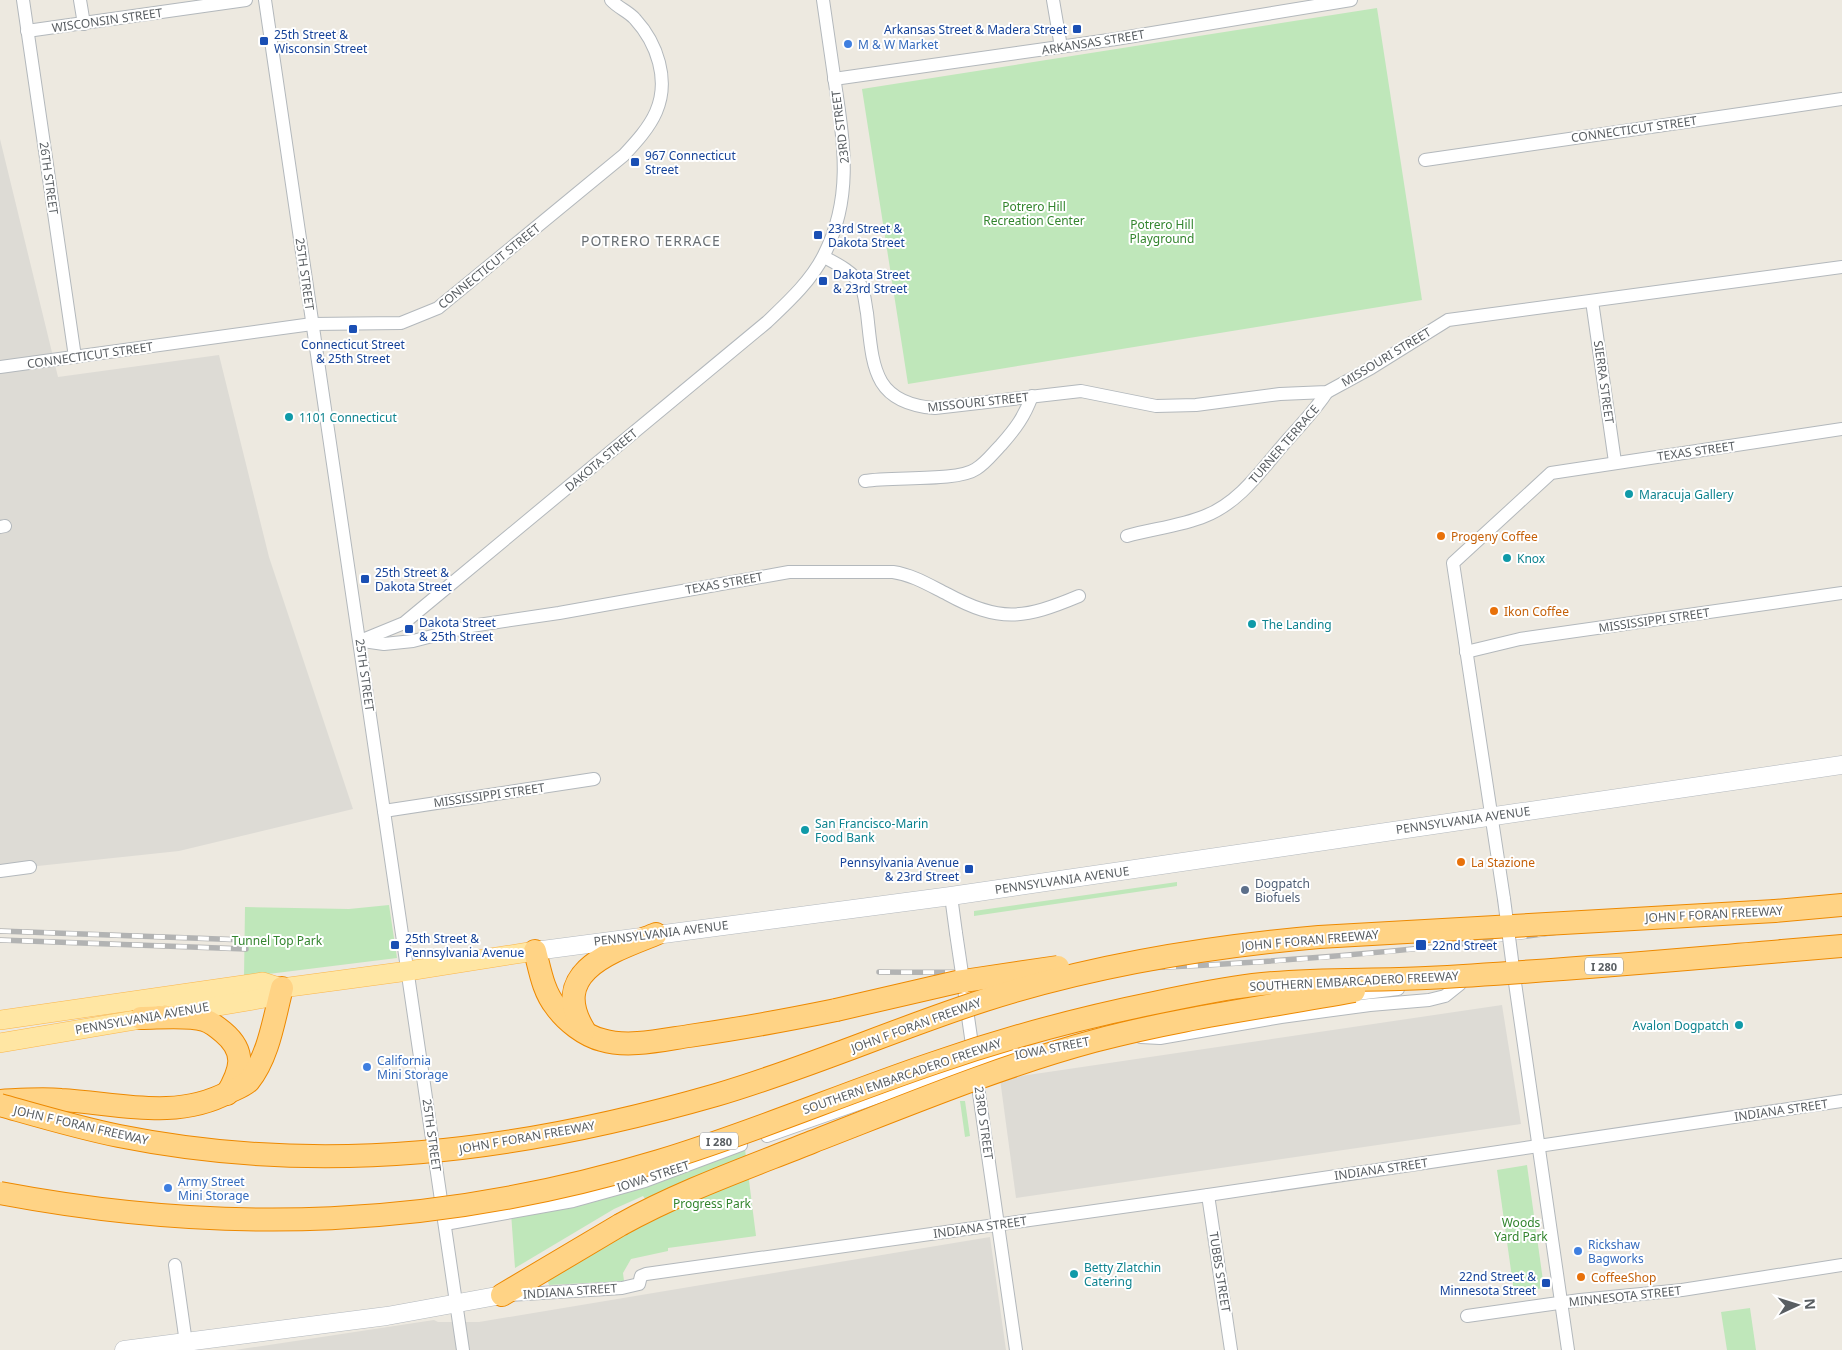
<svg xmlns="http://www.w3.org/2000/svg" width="1842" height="1350" font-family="'Noto Sans',sans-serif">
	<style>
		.industrial { fill: #dddbd5 }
		.green { fill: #bfe7ba }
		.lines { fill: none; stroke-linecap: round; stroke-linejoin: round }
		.minor-casing { stroke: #b3b8bc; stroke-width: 14 }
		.secondary-casing { stroke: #b4b9be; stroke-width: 19 }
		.primary-casing { stroke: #fbb64b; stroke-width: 20 }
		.motorway-casing { stroke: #ed8900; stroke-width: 24 }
		.minor { stroke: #fff; stroke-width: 12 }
		.secondary { stroke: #fff; stroke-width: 18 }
		.primary { stroke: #ffe6a3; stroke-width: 19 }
		.motorway { stroke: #ffd385; stroke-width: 22 }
		.rail-casing { stroke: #b2b3b3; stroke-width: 5.5 }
		.rail { stroke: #fff; stroke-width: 4; stroke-dasharray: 11; stroke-linecap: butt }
		.minor-bridge-casing { stroke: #b3b8bc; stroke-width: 14; stroke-linecap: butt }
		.motorway-bridge-casing { stroke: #ed8900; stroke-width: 24; stroke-linecap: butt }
		.minor-bridge { stroke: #fff; stroke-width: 12 }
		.motorway-bridge { stroke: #ffd385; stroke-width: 22 }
		.transit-dot { fill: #1a4fb4; stroke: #fff; stroke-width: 2 }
		.shop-dot { fill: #3f7fe0; stroke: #fff; stroke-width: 2 }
		.culture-dot { fill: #0f9aa8; stroke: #fff; stroke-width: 2 }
		.food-dot { fill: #e8710a; stroke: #fff; stroke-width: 2 }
		.service-dot { fill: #5c6f8a; stroke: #fff; stroke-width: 2 }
		.labels { text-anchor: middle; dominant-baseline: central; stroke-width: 4; stroke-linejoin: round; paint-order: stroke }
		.shield { fill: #fff; stroke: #8b8e91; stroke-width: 1 }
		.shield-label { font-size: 11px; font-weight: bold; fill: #595e62 }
		.street-label { font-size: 12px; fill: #595e62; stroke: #fff }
		.transit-label { font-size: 12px; fill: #164399; stroke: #fff; text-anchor: start }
		.shop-label { font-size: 12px; fill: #366cbe; stroke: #fff; text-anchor: start }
		.park-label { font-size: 12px; fill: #33852e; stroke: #fff }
		.culture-label { font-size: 12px; fill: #0d838f; stroke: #fff; text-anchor: start }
		.food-label { font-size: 12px; fill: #c56008; stroke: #fff; text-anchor: start }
		.service-label { font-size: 12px; fill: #4e5e75; stroke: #fff; text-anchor: start }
		.neighbourhood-label { font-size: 14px; letter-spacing: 1px; fill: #6a7075; stroke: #fff }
	</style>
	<rect width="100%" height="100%" fill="#ede9e0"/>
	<!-- industrial -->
	<g class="industrial">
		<path d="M0,139l58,238 161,-22 50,202 84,252 -174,42 -179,19z"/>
		<path d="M1502,1005l19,119 -505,74 -16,-119z"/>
		<path d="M990,1237l16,113h-771l199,-30 4,2h41z"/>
	</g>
	<!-- green -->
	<g class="green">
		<path d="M1377,8l45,292 -514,84 -46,-295z"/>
		<path d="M1177,882v4l-203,30v-5z"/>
		<path d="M389,905l8,53 -153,19 1,-70 104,2z"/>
		<path d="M960,1101h5l5,35 -5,1z"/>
		<path d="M745,1149l11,87 -88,12v3l-37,8 -8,14 1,8 -75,4 -1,-3 6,-8 103,-60 -14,-18 -29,13 -99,59 -4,-55 137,-29z"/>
		<path d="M1527,1165l17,123 -30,4 -17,-122z"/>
		<path d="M1750,1308l6,42h-29l-6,-38z"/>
	</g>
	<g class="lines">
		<!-- minor casing -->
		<g class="minor-casing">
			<g id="minor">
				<path d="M23,0l52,357"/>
				<path d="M80,0l4,24"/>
				<path d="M265,0l198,1350"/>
				<path d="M1053,0l8,47"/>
				<path d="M27,31l219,-31"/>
				<path d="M834,79l282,-40 235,-39"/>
				<path d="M1425,160l417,-61"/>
				<path d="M824,257c13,7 28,14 36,27 5,8 5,20 7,29 6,53 5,90 68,95l146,-17 75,15 40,-1 84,-11 47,-2 44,-24 77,-48 394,-53"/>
				<path d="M1592,301l23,161"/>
				<path d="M0,367l312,-43 89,-1 37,-15 186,-153c12,-13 25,-27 32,-43 14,-32 1,-69 -21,-93 -7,-8 -17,-11 -24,-19"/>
				<path d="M865,481c27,-5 92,1 111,-12 10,-6 17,-16 25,-24 15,-17 23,-28 31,-49"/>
				<path d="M0,527l5,-1"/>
				<path d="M1127,536c25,-7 54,-10 78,-20 38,-15 60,-52 86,-80 13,-15 25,-27 36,-44"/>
				<path d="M360,641l44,-18 363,-301c21,-20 44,-41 57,-67 29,-57 20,-111 11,-172 -4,-27 -8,-55 -12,-83"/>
				<path d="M363,641l21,3 29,-3 58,-15 88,-13 230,-41h104c20,3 36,13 54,22 53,29 77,25 132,2"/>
				<path d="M1466,652l54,-13 322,-46"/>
				<path d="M384,811l210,-32"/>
				<path d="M0,871l30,-4"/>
				<path d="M951,896l5,37"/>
				<path d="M1504,899l-51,-336 98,-90 291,-44"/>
				<path d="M1513,969l55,381"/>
				<path d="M964,989l52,361"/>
				<path d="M1348,995l50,-6"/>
				<path d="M1141,1037l19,1 121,-21 89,-12 59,-5 16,-4 15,-12"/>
				<path d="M767,1136l208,-73 46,-9"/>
				<path d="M1208,1195l23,155"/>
				<path d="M445,1224l128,-23 72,-20 96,-36"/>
				<path d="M175,1265l12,85"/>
				<path d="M509,1295l113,-7 17,-4 2,-8 5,-2 562,-79 634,-94"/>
				<path d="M1467,1316l113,-16 102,-10 160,-25"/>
			</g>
		</g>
		<!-- secondary casing -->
		<g class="secondary-casing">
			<g id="secondary">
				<path d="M535,951l416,-55 891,-131"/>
				<path d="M124,1350l263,-34 115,-21"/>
			</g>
		</g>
		<!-- primary casing -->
		<g class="primary-casing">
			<g id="primary">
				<path d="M0,1020l263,-38 19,6"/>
				<path d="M0,1043l265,-45 17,-10 126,-17 127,-20"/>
			</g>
		</g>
		<!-- motorway casing -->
		<g class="motorway-casing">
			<g id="motorway">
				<path d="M1775,911l67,-6"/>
				<path d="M535,951c5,19 8,40 21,56 10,14 29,29 46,33 26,8 60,0 87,-4 49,-7 98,-16 147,-26"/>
				<path d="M1782,951l60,-5"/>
				<path d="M141,1018c18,0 46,-3 63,2 7,2 13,7 19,12 24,20 18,38 4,62"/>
				<path d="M584,1030c-36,-59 30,-79 72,-96"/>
				<path d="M0,1101c20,-1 41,-3 61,-1 57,3 114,21 168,-8 6,-3 15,-6 20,-11 20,-25 25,-63 33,-93"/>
				<path d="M502,1295l118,-70"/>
			</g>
		</g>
		<!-- minor -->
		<use href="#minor" class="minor"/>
		<!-- secondary -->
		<use href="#secondary" class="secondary"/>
		<!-- primary -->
		<use href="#primary" class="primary"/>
		<!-- motorway -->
		<use href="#motorway" class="motorway"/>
		<!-- rail casing -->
		<g class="rail-casing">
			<g id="rail">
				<path d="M0,931l246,9"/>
				<path d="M1462,937l206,-29"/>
				<path d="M0,940l246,9"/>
				<path d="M879,972c267,3 526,-14 790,-56"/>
			</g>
		</g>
		<!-- rail -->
		<use href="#rail" class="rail"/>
		<!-- minor-bridge casing -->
		<g class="minor-bridge-casing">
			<g id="minor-bridge">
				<path d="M1504,899l9,69"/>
				<path d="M956,933l8,54"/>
			</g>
		</g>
		<!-- motorway-bridge casing -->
		<g class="motorway-bridge-casing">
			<g id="motorway-bridge">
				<path d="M836,1010l121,-28 101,-15"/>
				<path d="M0,1105c39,11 79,23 119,31 204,41 399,16 597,-41 92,-27 179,-66 269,-95 109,-35 220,-53 334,-63l456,-26"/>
				<path d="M0,1193c227,43 437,35 659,-32 93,-28 183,-67 275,-98 72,-25 146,-45 220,-60 33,-7 66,-14 99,-18 57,-7 116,-4 173,-7 119,-6 237,-17 356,-27"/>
				<path d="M620,1225c61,-34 127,-57 192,-83 93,-36 186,-75 282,-101 85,-23 174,-34 260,-50"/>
			</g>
		</g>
		<!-- minor-bridge -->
		<use href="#minor-bridge" class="minor-bridge"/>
		<!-- motorway-bridge -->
		<use href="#motorway-bridge" class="motorway-bridge"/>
	</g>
	<!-- markers -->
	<g class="transit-dot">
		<rect x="1072" y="24" width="10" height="10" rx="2.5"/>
		<rect x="259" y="36" width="10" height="10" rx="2.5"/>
		<rect x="630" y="157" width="10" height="10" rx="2.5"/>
		<rect x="813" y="230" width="10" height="10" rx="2.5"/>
		<rect x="818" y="276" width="10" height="10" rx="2.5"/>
		<rect x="348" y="324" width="10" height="10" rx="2.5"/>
		<rect x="360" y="574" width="10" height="10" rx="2.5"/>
		<rect x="404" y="624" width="10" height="10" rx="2.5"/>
		<rect x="964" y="864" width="10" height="10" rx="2.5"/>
		<rect x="390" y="940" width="10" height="10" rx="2.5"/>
		<rect x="1415" y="939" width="12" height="12" rx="2.5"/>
		<rect x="1541" y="1278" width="10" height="10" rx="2.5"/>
	</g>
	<g class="shop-dot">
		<circle cx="848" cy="44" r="5"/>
		<circle cx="367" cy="1067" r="5"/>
		<circle cx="168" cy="1188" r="5"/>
		<circle cx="1578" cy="1251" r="5"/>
	</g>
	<g class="culture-dot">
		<circle cx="289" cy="417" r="5"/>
		<circle cx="1629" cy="494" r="5"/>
		<circle cx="1507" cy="558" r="5"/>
		<circle cx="1252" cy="624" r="5"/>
		<circle cx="805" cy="830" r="5"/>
		<circle cx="1739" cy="1025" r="5"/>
		<circle cx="1074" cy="1274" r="5"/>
	</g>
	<g class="food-dot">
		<circle cx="1441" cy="536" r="5"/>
		<circle cx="1494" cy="611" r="5"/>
		<circle cx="1461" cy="862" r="5"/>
		<circle cx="1581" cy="1277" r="5"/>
	</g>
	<circle class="service-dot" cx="1245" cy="890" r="5"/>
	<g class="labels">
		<!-- shield labels -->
		<g class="shield">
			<rect x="1585" y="957.5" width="38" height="17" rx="4"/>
			<rect x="700" y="1132.5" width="38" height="17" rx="4"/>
		</g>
		<g class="shield-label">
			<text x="1604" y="966">I 280</text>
			<text x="719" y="1141">I 280</text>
		</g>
		<!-- street labels -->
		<g class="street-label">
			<text transform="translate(107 20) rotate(-8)">WISCONSIN STREET</text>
			<text transform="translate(1093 42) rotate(-9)">ARKANSAS STREET</text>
			<text transform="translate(840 127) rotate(-97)">23RD STREET</text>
			<text transform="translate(1634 129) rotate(-8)">CONNECTICUT STREET</text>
			<text transform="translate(49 178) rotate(82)">26TH STREET</text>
			<text transform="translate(489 266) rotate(-39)">CONNECTICUT STREET</text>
			<text transform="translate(305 274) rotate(82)">25TH STREET</text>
			<text transform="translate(90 355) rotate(-8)">CONNECTICUT STREET</text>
			<text transform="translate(1386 357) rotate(-31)">MISSOURI STREET</text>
			<text transform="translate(1604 382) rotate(82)">SIERRA STREET</text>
			<text transform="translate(978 402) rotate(-6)">MISSOURI STREET</text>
			<text transform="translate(1284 444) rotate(-49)">TURNER TERRACE</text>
			<text transform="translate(1696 451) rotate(-8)">TEXAS STREET</text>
			<text transform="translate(601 460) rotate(-40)">DAKOTA STREET</text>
			<text transform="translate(724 583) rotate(-10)">TEXAS STREET</text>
			<text transform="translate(1654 620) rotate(-8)">MISSISSIPPI STREET</text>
			<text transform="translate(365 675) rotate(82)">25TH STREET</text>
			<text transform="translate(489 795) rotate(-8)">MISSISSIPPI STREET</text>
			<text transform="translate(1463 820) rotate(-8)">PENNSYLVANIA AVENUE</text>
			<text transform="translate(1062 880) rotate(-8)">PENNSYLVANIA AVENUE</text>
			<text transform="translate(1714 914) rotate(-3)">JOHN F FORAN FREEWAY</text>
			<text transform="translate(661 933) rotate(-7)">PENNSYLVANIA AVENUE</text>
			<text transform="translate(1310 940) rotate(-5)">JOHN F FORAN FREEWAY</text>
			<text transform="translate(1354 981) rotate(-3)">SOUTHERN EMBARCADERO FREEWAY</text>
			<text transform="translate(142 1018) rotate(-10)">PENNSYLVANIA AVENUE</text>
			<text transform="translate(916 1025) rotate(-20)">JOHN F FORAN FREEWAY</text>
			<text transform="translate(1052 1048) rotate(-11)">IOWA STREET</text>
			<text transform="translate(902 1076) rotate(-19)">SOUTHERN EMBARCADERO FREEWAY</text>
			<text transform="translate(1781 1110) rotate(-8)">INDIANA STREET</text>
			<text transform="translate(984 1123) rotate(82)">23RD STREET</text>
			<text transform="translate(81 1125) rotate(13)">JOHN F FORAN FREEWAY</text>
			<text transform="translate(432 1135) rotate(82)">25TH STREET</text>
			<text transform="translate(527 1137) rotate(-10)">JOHN F FORAN FREEWAY</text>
			<text transform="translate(1381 1169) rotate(-8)">INDIANA STREET</text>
			<text transform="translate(653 1176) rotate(-18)">IOWA STREET</text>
			<text transform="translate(980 1227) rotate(-8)">INDIANA STREET</text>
			<text transform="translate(1220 1272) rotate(81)">TUBBS STREET</text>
			<text transform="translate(570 1291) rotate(-4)">INDIANA STREET</text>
			<text transform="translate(1625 1296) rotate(-6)">MINNESOTA STREET</text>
		</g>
		<!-- transit labels -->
		<g class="transit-label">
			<text x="1067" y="29" text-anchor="end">Arkansas Street &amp; Madera Street</text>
			<text x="274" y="34">25th Street &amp;<tspan x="274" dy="14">Wisconsin Street</tspan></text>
			<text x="645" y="155">967 Connecticut<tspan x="645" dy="14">Street</tspan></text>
			<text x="828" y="228">23rd Street &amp;<tspan x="828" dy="14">Dakota Street</tspan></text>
			<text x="833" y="274">Dakota Street<tspan x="833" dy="14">&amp; 23rd Street</tspan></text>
			<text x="353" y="344" text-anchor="middle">Connecticut Street<tspan x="353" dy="14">&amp; 25th Street</tspan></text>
			<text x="375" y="572">25th Street &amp;<tspan x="375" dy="14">Dakota Street</tspan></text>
			<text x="419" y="622">Dakota Street<tspan x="419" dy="14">&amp; 25th Street</tspan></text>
			<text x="959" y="862" text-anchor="end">Pennsylvania Avenue<tspan x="959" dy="14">&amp; 23rd Street</tspan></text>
			<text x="405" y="938">25th Street &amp;<tspan x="405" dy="14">Pennsylvania Avenue</tspan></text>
			<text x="1432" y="945">22nd Street</text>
			<text x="1536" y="1276" text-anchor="end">22nd Street &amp;<tspan x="1536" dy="14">Minnesota Street</tspan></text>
		</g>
		<!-- shop labels -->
		<g class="shop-label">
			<text x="858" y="44">M &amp; W Market</text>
			<text x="377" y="1060">California<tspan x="377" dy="14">Mini Storage</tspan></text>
			<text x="178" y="1181">Army Street<tspan x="178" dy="14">Mini Storage</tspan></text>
			<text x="1588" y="1244">Rickshaw<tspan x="1588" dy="14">Bagworks</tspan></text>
		</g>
		<!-- park labels -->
		<g class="park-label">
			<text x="1034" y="206">Potrero Hill<tspan x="1034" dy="14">Recreation Center</tspan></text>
			<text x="1162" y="224">Potrero Hill<tspan x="1162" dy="14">Playground</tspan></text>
			<text x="277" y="940">Tunnel Top Park</text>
			<text x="712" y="1203">Progress Park</text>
			<text x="1521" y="1222">Woods<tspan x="1521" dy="14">Yard Park</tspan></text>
		</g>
		<!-- culture labels -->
		<g class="culture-label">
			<text x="299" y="417">1101 Connecticut</text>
			<text x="1639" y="494">Maracuja Gallery</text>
			<text x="1517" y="558">Knox</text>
			<text x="1262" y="624">The Landing</text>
			<text x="815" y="823">San Francisco-Marin<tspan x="815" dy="14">Food Bank</tspan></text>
			<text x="1729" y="1025" text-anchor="end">Avalon Dogpatch</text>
			<text x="1084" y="1267">Betty Zlatchin<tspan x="1084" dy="14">Catering</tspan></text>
		</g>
		<!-- food labels -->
		<g class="food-label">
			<text x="1451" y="536">Progeny Coffee</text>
			<text x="1504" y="611">Ikon Coffee</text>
			<text x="1471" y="862">La Stazione</text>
			<text x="1591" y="1277">CoffeeShop</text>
		</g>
		<!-- service labels -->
		<g class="service-label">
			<text x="1255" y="883">Dogpatch<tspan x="1255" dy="14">Biofuels</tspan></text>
		</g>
		<!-- neighbourhood labels -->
		<g class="neighbourhood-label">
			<text x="651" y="240">POTRERO TERRACE</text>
		</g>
	</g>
	<!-- north arrow -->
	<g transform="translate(1797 1305) rotate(86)" stroke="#ffffff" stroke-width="4" paint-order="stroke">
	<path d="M0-4L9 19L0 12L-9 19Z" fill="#595e62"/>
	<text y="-8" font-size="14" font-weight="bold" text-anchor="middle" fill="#595e62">N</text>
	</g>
</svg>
